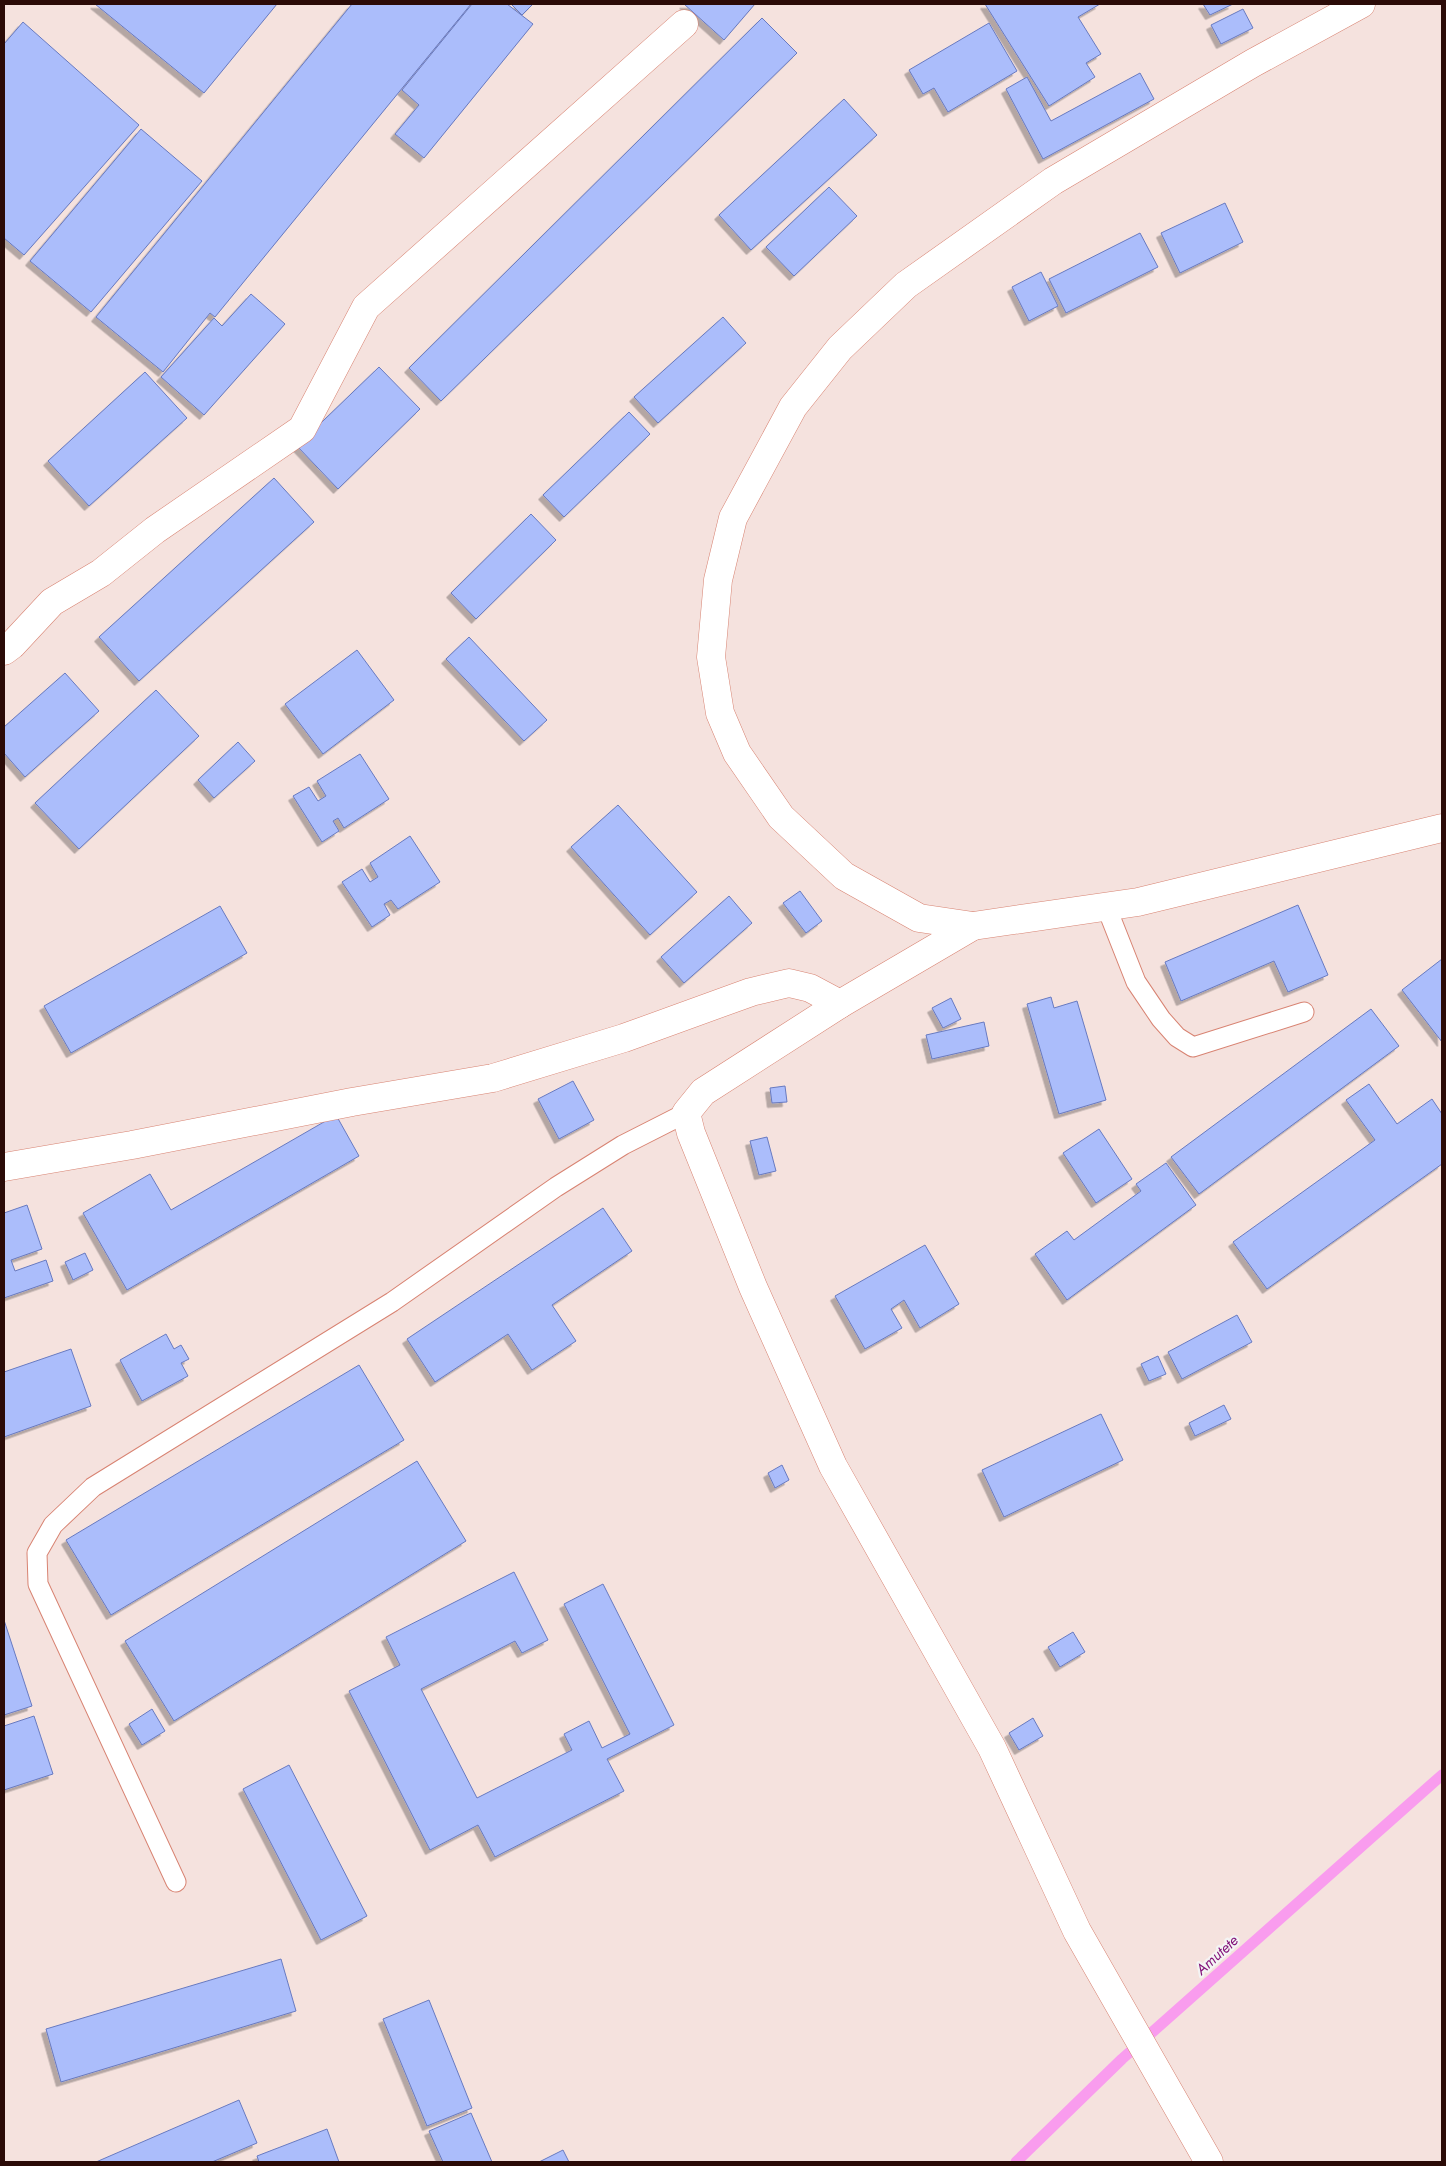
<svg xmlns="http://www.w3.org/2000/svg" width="1446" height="2166" font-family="Jost,sans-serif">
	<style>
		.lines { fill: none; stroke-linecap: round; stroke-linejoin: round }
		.stream { stroke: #f99cee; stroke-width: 11 }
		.building { fill: #abbdfb; stroke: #687ac0; filter: url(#shadow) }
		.service-casing { stroke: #d88372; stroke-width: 21 }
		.minor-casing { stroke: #d88372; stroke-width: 29 }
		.service { stroke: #fff; stroke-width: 19 }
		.minor { stroke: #fff; stroke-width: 28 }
		.labels { text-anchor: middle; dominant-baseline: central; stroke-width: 4.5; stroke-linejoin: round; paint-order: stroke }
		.water-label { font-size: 15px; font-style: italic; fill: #83147b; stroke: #f4f4f4 }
	</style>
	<defs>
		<filter id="shadow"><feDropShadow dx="-4.5" dy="4.5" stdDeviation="0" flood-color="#0004"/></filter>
	</defs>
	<rect width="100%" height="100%" fill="#f5e2de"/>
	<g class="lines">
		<!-- stream -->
		<path class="stream" d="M1016,2162l106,-103 320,-284"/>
	</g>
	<!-- building -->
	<g class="building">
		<path d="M95,4h182l-73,89z"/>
		<path d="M352,4h119l-256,313 -5,-4 -47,59 -67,-55z"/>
		<path d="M472,4h35l26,20 -109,134 -29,-24 24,-29 -17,-15z"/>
		<path d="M511,4h22l-11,11z"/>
		<path d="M684,4h71l-31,36z"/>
		<path d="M985,4h115l-22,13 23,37 -15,9 9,14 -46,29z"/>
		<path d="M1203,4h30l-23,11z"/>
		<path d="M1243,9l10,19 -32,16 -10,-19z"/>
		<path d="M762,18l35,35 -356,348 -32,-33z"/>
		<path d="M23,22l116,103 -115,130 -20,-17v-194z"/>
		<path d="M989,23l28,48 -69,41 -14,-24 -11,6 -14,-24z"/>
		<path d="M1140,73l14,26 -111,60 -37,-70 21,-12 24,44z"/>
		<path d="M844,99l33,36 -126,115 -32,-35z"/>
		<path d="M141,129l61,52 -111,131 -61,-51z"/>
		<path d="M829,187l28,29 -63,60 -28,-29z"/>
		<path d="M1225,203l18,39 -63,31 -19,-40z"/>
		<path d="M1140,233l18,34 -92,46 -17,-34z"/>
		<path d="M1041,272l17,34 -29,15 -17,-34z"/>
		<path d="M251,294l34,30 -81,91 -43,-38 53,-59 8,8z"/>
		<path d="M723,317l23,26 -88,80 -24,-26z"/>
		<path d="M379,367l41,42 -82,80 -41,-43z"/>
		<path d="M145,372l42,46 -98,88 -41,-45z"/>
		<path d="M629,412l21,22 -86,83 -21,-22z"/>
		<path d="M274,478l40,44 -175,159 -40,-44z"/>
		<path d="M531,514l25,26 -80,79 -25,-26z"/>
		<path d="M469,637l78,83 -23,21 -78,-82z"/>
		<path d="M357,650l37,50 -71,54 -38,-50z"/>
		<path d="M65,673l34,38 -74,66 -21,-24v-26z"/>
		<path d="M156,690l43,46 -120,113 -44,-46z"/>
		<path d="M238,742l17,19 -41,37 -16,-18z"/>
		<path d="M360,754l29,45 -45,29 -6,-10 -5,3 6,10 -17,11 -29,-46 16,-9 9,14 8,-5 -9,-15z"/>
		<path d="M618,805l79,87 -47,43 -79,-88z"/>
		<path d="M410,836l30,46 -42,27 -7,-9 -7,4 6,11 -18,12 -30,-45 20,-13 8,13 8,-5 -8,-14z"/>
		<path d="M800,891l22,30 -16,12 -23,-30z"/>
		<path d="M729,896l23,27 -68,60 -23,-26z"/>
		<path d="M1298,905l30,70 -40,17 -14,-31 -93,40 -16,-39z"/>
		<path d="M220,906l27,47 -176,100 -27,-47z"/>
		<path d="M1442,959v83l-40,-52z"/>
		<path d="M1051,997l3,11 23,-7 29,99 -47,14 -32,-110z"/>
		<path d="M951,998l10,21 -18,9 -11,-20z"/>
		<path d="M1371,1009l28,37 -200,148 -28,-37z"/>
		<path d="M984,1022l5,24 -57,13 -6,-24z"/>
		<path d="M573,1081l21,39 -35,19 -21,-40z"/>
		<path d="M1369,1084l28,40 35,-25 10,15v50l-175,125 -34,-47 142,-102 -29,-40z"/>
		<path d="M785,1086l2,16 -15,1 -2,-15z"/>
		<path d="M336,1115l23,41 -232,134 -44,-77 67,-39 21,36z"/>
		<path d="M1099,1129l33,50 -36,24 -33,-50z"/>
		<path d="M767,1137l9,34 -17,4 -9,-34z"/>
		<path d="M1166,1163l30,42 -129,95 -32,-46 32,-23 7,9 67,-49 -5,-7z"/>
		<path d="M27,1205l15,44 -31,11 4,11 31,-11 7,21 -49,17v-85z"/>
		<path d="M603,1208l29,43 -80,54 24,36 -44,29 -24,-36 -73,48 -28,-43z"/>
		<path d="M925,1245l34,59 -39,24 -16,-28 -13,9 11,19 -37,21 -30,-53z"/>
		<path d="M85,1253l8,17 -20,10 -8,-18z"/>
		<path d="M1237,1315l15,27 -70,37 -14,-27z"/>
		<path d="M166,1334l8,15 7,-4 8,14 -8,4 7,13 -46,25 -22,-41z"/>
		<path d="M71,1349l20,57 -87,31v-65z"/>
		<path d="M1158,1356l8,18 -17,7 -8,-17z"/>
		<path d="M359,1365l45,75 -293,175 -45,-75z"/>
		<path d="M1224,1405l7,14 -36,17 -6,-13z"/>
		<path d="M1101,1414l22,46 -119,57 -22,-47z"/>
		<path d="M417,1461l49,80 -292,180 -49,-80z"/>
		<path d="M782,1465l7,15 -14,8 -7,-15z"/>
		<path d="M514,1572l34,68 -26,13 -7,-12 -94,48 56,109 95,-48 -8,-16 25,-13 13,27 28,-14 -66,-130 39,-20 71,141 -67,34 17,32 -129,66 -17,-32 -48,25 -81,-159 51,-26 -14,-28z"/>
		<path d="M4,1620l28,86 -28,9z"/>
		<path d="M1073,1632l12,20 -25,15 -12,-20z"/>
		<path d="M152,1709l13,22 -23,14 -13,-21z"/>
		<path d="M34,1716l19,58 -49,16v-64z"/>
		<path d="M1033,1718l10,18 -24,14 -10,-17z"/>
		<path d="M289,1765l78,151 -46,24 -78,-151z"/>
		<path d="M281,1959l15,52 -235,71 -15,-53z"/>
		<path d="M429,2000l43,108 -45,18 -44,-107z"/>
		<path d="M239,2100l18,43 -45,19h-116z"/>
		<path d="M471,2113l21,49h-49l-14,-31z"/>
		<path d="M327,2129l12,33h-80l-2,-6z"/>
		<path d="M563,2150l6,12h-30z"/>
	</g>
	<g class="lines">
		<!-- service casing -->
		<g class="service-casing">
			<g id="service">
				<path d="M1106,906l30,76 25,37 16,18 16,10 111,-35"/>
				<path d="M176,1882l-138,-298 -1,-31 16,-28 40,-38 299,-185 164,-115 67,-42 63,-32"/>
			</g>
		</g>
		<!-- minor casing -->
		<g class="minor-casing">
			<g id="minor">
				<path d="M1361,4l-108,59 -200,118 -147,104 -66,63 -47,59 -60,111 -15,62 -7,77 9,56 17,40 44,64 63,59 75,42 54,8 165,-24 304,-74"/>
				<path d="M4,651l8,-6 40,-43 49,-29 54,-43 147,-101 64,-122 318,-283"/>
				<path d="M973,926l-133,78 -137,88 -17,21 5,20 62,154 80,179 159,282 85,183 132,231"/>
				<path d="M4,1167l128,-22 220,-43 141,-24 131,-40 127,-46 38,-9 21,5 30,16"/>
			</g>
		</g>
		<!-- service -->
		<use href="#service" class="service"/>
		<!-- minor -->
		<use href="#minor" class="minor"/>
	</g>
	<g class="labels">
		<!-- water labels -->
		<g class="water-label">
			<text transform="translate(1217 1955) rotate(-42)">Amutete</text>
		</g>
	</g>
	<!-- border -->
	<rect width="1446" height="2166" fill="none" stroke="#2b0b07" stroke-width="10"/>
</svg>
